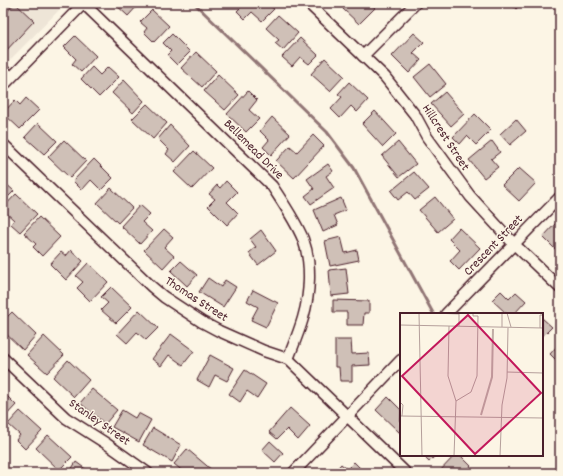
<svg xmlns="http://www.w3.org/2000/svg" width="563" height="476" font-family="Dekko,sans-serif">
	<style>
		.built { fill: #eee5d7 }
		.lines { fill: none; stroke-linecap: round; stroke-linejoin: round }
		.stream { stroke: #917474; stroke-width: 3 }
		.building { fill: #cfc0b7; stroke: #4a1f2b }
		.minor-casing { stroke: #4a1f2b; stroke-width: 13 }
		.minor { stroke: #fcf5e5; stroke-width: 10 }
		.labels { text-anchor: middle; dominant-baseline: central; stroke-width: 3; stroke-linejoin: round; paint-order: stroke }
		.street-label { font-size: 13px; fill: #4a1f2b; stroke: #fcf5e5 }
		.inset-river { fill: none; stroke: #c0aca5; stroke-width: 2 }
		.inset-road { fill: none; stroke: #b59f9b; stroke-width: 1 }
		.view { fill: #c2185b; fill-opacity: 0.15; stroke: #c2185b; stroke-width: 2 }
		.inset-edge { fill: none; stroke: #4a1f2b; stroke-width: 2 }
	</style>
	<rect width="100%" height="100%" fill="#fcf5e5"/>
	<filter id="ink" filterUnits="userSpaceOnUse"><feTurbulence type="fractalNoise" baseFrequency=".025" numOctaves="2"/><feDisplacementMap in="SourceGraphic" scale="8" xChannelSelector="R" yChannelSelector="G"/><feConvolveMatrix kernelMatrix="1 2 1 2 8 2 1 2 1" color-interpolation-filters="sRGB"/></filter>
	<g filter="url(#ink)">
		<!-- built -->
		<path class="built" d="M3,3h63l-63,64z"/>
		<g class="lines">
			<!-- stream -->
			<path class="stream" d="M194,3l133,129 27,36 79,145"/>
		</g>
		<!-- building -->
		<g class="building">
			<path d="M15,3l19,18 -31,33v-38z"/>
			<path d="M114,3h24l1,1 -11,12z"/>
			<path d="M245,3h22l7,6 -12,12 -10,-9 -7,7 -8,-8z"/>
			<path d="M348,3h22l5,5 -16,16 -16,-15z"/>
			<path d="M510,3h12l-6,6z"/>
			<path d="M152,10l17,16 -15,16 -10,-10 3,-4 -7,-6z"/>
			<path d="M278,15l20,18 -15,17 -8,-7 4,-3 -13,-12z"/>
			<path d="M414,33l10,9 -11,11 8,7 -12,13 -17,-17z"/>
			<path d="M172,34l18,18 -13,13 -10,-10 4,-4 -8,-8z"/>
			<path d="M75,36l21,20 -15,16 -9,-8 4,-5 -12,-12z"/>
			<path d="M300,38l18,17 -9,9 -9,-7 -8,9 -10,-9z"/>
			<path d="M196,52l20,19 -14,16 -21,-19z"/>
			<path d="M325,58l19,18 -14,15 -19,-17z"/>
			<path d="M430,64l16,20 -16,13 -16,-20z"/>
			<path d="M92,67l8,8 8,-8 11,10 -20,20 -18,-18z"/>
			<path d="M218,75l21,20 -14,15 -21,-19z"/>
			<path d="M124,80l20,21 -11,12 -21,-20z"/>
			<path d="M349,82l19,18 -11,12 -6,-6 -11,12 -9,-9 11,-12 -4,-3z"/>
			<path d="M248,91l9,9 -8,10 10,9 -13,13 -19,-18z"/>
			<path d="M445,92l19,22 -13,12 -20,-22z"/>
			<path d="M26,98l13,12 -19,19 -17,-16 12,-13 5,5z"/>
			<path d="M147,104l20,19 -14,16 -21,-20z"/>
			<path d="M375,111l21,23 -13,13 -21,-23z"/>
			<path d="M475,114l16,16 -15,15 -9,-9 -7,8 -7,-7z"/>
			<path d="M272,117l18,17 -19,21 -8,-8 6,-7 -9,-9z"/>
			<path d="M516,119l10,12 -16,14 -10,-11z"/>
			<path d="M38,123l19,18 -13,13 -19,-17z"/>
			<path d="M170,125l20,21 -15,16 -9,-8 3,-4 -11,-11z"/>
			<path d="M313,135l11,11 -30,32 -18,-17 14,-15 7,6z"/>
			<path d="M64,140l22,21 -16,17 -22,-21z"/>
			<path d="M492,141l8,11 -9,7 7,8 -14,11 -15,-18z"/>
			<path d="M398,142l18,22 -17,13 -17,-21z"/>
			<path d="M194,151l18,17 -20,21 -18,-17z"/>
			<path d="M94,159l19,19 -12,12 -10,-10 -9,10 -9,-9z"/>
			<path d="M328,164l5,7 -7,5 8,12 -23,16 -6,-8 9,-7 -7,-10z"/>
			<path d="M519,168l17,15 -17,18 -17,-16z"/>
			<path d="M414,172l15,17 -14,11 -7,-8 -10,8 -7,-9z"/>
			<path d="M3,181l11,10 -11,11z"/>
			<path d="M226,181l11,11 -10,10 11,11 -11,12 -19,-19 7,-7 -6,-5 8,-9 3,3z"/>
			<path d="M111,188l21,20 -14,15 -21,-20z"/>
			<path d="M16,194l21,20 -17,18 -9,-8 3,-4 -11,-10v-2z"/>
			<path d="M435,197l18,22 -15,13 -19,-22z"/>
			<path d="M341,198l5,12 -12,5 4,10 -15,7 -9,-22z"/>
			<path d="M140,205l10,9 -8,8 10,9 -12,13 -19,-18z"/>
			<path d="M39,217l21,20 -18,19 -9,-9 3,-3 -12,-11z"/>
			<path d="M556,223l4,4v27l-17,-17z"/>
			<path d="M459,228l21,20 -21,22 -9,-9 10,-11 -11,-11z"/>
			<path d="M164,229l9,8 -9,10 10,9 -11,12 -19,-18z"/>
			<path d="M261,230l15,21 -18,14 -9,-12 7,-6 -6,-8z"/>
			<path d="M341,237l4,16 12,-3 2,10 -29,6 -5,-25z"/>
			<path d="M71,250l12,11 -17,19 -16,-16 11,-12 5,4z"/>
			<path d="M181,261l16,14 -10,11 -16,-15z"/>
			<path d="M88,263l20,19 -18,19 -13,-13 6,-6 -7,-6z"/>
			<path d="M346,268l3,26 -18,2 -2,-26z"/>
			<path d="M208,278l13,9 4,-7 11,7 -13,20 -24,-15z"/>
			<path d="M111,287l21,20 -16,16 -15,-13 7,-7 -7,-6z"/>
			<path d="M253,290l25,13 -12,24 -15,-7 7,-13 -11,-6z"/>
			<path d="M501,291l8,8 7,-7 10,9 -12,13h-7l-15,-14z"/>
			<path d="M333,300l36,1v12h-5l-1,12h-16v-13h-14z"/>
			<path d="M3,301l5,5 -5,5z"/>
			<path d="M139,310l19,18 -12,12 -9,-8 -10,11 -10,-9z"/>
			<path d="M12,312l24,23 -13,15 -20,-19v-10z"/>
			<path d="M542,318l10,9 -10,10z"/>
			<path d="M171,334l23,17 -11,14 -14,-10 -8,11 -9,-7z"/>
			<path d="M44,336l20,19 -17,18 -20,-18z"/>
			<path d="M335,340h16l1,14 17,-1 1,12 -18,1v15h-12l-1,-14h-4z"/>
			<path d="M560,343v21l-10,-10z"/>
			<path d="M210,355l24,13 -7,13 -12,-6 -6,12 -12,-7z"/>
			<path d="M68,360l21,20 -15,17 -21,-20z"/>
			<path d="M245,370l21,14 -9,14 -10,-7 -7,11 -11,-8z"/>
			<path d="M92,389l25,21 -12,14 -25,-21z"/>
			<path d="M6,395l10,10 -13,14v-21z"/>
			<path d="M388,397l13,13 -1,23 -24,-23z"/>
			<path d="M290,408l20,18 -12,14 -11,-11 -10,10 -8,-7z"/>
			<path d="M122,410l13,8 3,-5 13,7 -12,22 -27,-15z"/>
			<path d="M20,411l22,20 -17,18 -9,-9 4,-5 -12,-11z"/>
			<path d="M153,428l28,17 -9,17 -29,-17z"/>
			<path d="M48,435l24,22 -13,13 -23,-22z"/>
			<path d="M270,441l13,12 -8,9 -13,-12z"/>
			<path d="M187,449l26,22 -2,2h-26l-11,-9z"/>
			<path d="M422,455h14l-7,7z"/>
			<path d="M455,455h5l11,11 -6,6 1,1h-28z"/>
			<path d="M76,462l15,11h-22z"/>
			<path d="M354,462l9,9 -2,2h-28l8,-9 6,5z"/>
		</g>
		<g class="lines">
			<!-- minor casing -->
			<g class="minor-casing">
				<g id="minor">
					<path d="M83,3l189,183c11,17 23,34 31,53 9,24 7,55 0,79 -4,14 -10,28 -15,41"/>
					<path d="M308,3l77,74 30,38 12,22 43,59 44,48 46,44"/>
					<path d="M363,56l53,-53"/>
					<path d="M3,70l8,7"/>
					<path d="M3,86l81,-83"/>
					<path d="M3,144l149,143 12,10 38,25 17,9 45,20 24,8 118,114"/>
					<path d="M446,314l114,-117"/>
					<path d="M3,358l63,60 41,26 41,29"/>
					<path d="M293,473l108,-113"/>
				</g>
			</g>
			<!-- minor -->
			<use href="#minor" class="minor"/>
		</g>
	</g>
	<g class="labels">
		<!-- street labels -->
		<g class="street-label">
			<text transform="translate(445 138) rotate(57)">Hillcrest Street</text>
			<text transform="translate(253 150) rotate(45)">Bellemead Drive</text>
			<text transform="translate(494 246) rotate(-46)">Crescent Street</text>
			<text transform="translate(196 300) rotate(33)">Thomas Street</text>
			<text transform="translate(99 423) rotate(35)">Stanley Street</text>
		</g>
	</g>
	<!-- overview -->
	<g transform="translate(400 313)">
		<rect width="143" height="143" fill="#fcf5e5"/>
		<path class="inset-river" d="M81,102l11,-38 1,-48"/>
		<path class="inset-road" d="M19,0l3,143M33,0l26,1M107,0l4,14M0,12l143,3M49,13l-1,50 8,25 -2,55M59,13v-13M102,14v-13M140,15v-13h3M107,59l36,1M56,88l15,-9 6,-16 1,-60h-5v-3M0,89l3,3 -1,11M0,103l143,2M100,143l2,-51 5,-27 1,-50"/>
		<path class="view" d="M68,2l73,78 -66,61 -73,-78z"/>
		<rect width="143" height="143" class="inset-edge"/>
	</g>
	<!-- margin -->
	<rect width="563" height="476" fill="none" stroke="#fcf5e5" stroke-width="16"/>
	<rect x="8" y="8" width="547" height="460" fill="none" stroke="#4a1f2b" stroke-width="1.5" filter="url(#ink)"/>
</svg>
